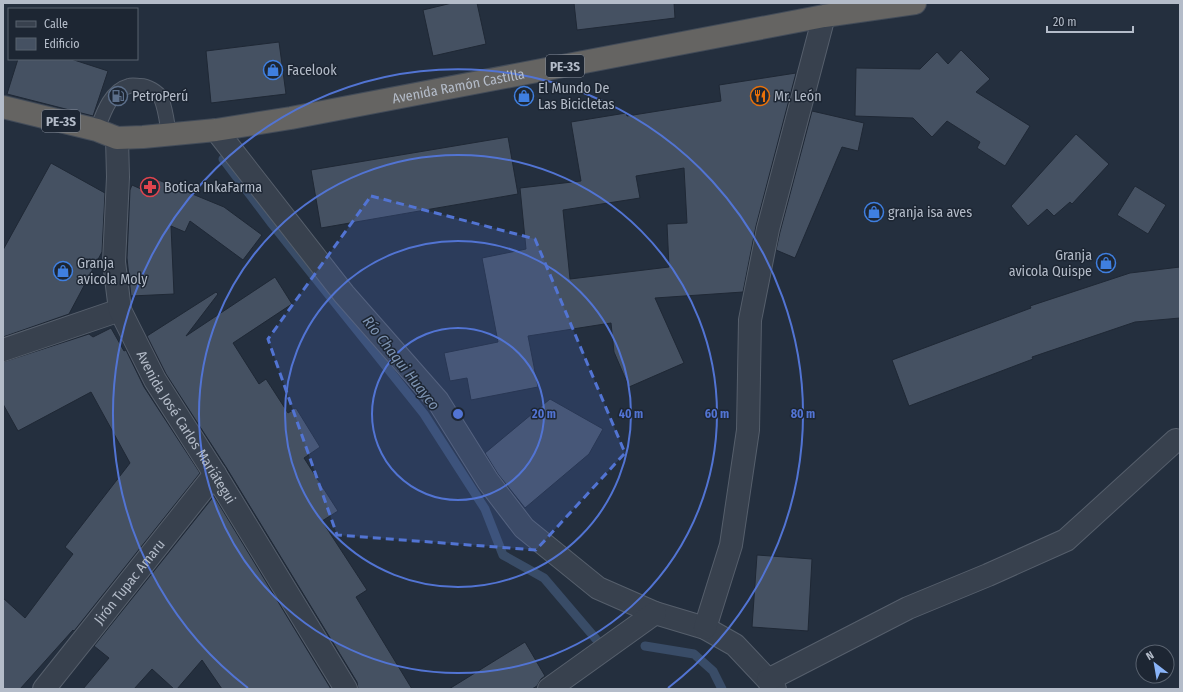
<svg xmlns="http://www.w3.org/2000/svg" width="1183" height="692" font-family="'Fira Sans Condensed',sans-serif">
	<style>
		.lines { fill: none; stroke-linecap: round; stroke-linejoin: round }
		.stream { stroke: #394c67; stroke-width: 9 }
		.building { fill: #455162; stroke: #1f2835; fill-rule: evenodd }
		.service-casing { stroke: #565f6c; stroke-width: 16 }
		.minor-casing { stroke: #565f6c; stroke-width: 24 }
		.tertiary-casing { stroke: #565f6c; stroke-width: 24 }
		.trunk-casing { stroke: #434c59; stroke-width: 24 }
		.service { stroke: #38414e; stroke-width: 14 }
		.minor { stroke: #38414e; stroke-width: 22 }
		.tertiary { stroke: #38414e; stroke-width: 22 }
		.trunk { stroke: #656462; stroke-width: 22 }
		.marked { fill: #5274d3; fill-opacity: 0.2; stroke: #5274d3; stroke-width: 3; stroke-dasharray: 8 5; stroke-linejoin: round }
		.ring { fill: none; stroke: #5274d3; stroke-width: 2 }
		.labels { text-anchor: middle; dominant-baseline: central; stroke-width: 3; stroke-linejoin: round; paint-order: stroke }
		.shield { fill: #1d2633; stroke: #878f9c; stroke-width: 1 }
		.shield-label { font-size: 13px; font-weight: bold; fill: #b4bcc9 }
		.poi-label { font-size: 14px; fill: #b4bcc9; stroke: #1d2633; text-anchor: start }
		.street-label { font-size: 14px; fill: #b4bcc9; stroke: #1d2633 }
		.water-label { font-size: 15px; font-style: italic; fill: #7c92b1; stroke: #1d2633 }
		.centre { fill: #5274d3; stroke: #1d2633; stroke-width: 2 }
		.ring-label { font-size: 12px; text-anchor: middle; font-weight: bold; fill: #5274d3; stroke: #1d2633; stroke-width: 3; stroke-linejoin: round; paint-order: stroke }
	</style>
	<rect width="100%" height="100%" fill="#242f3e"/>
	<g class="lines">
		<!-- stream -->
		<g class="stream">
			<path d="M223,159l49,65 152,190 61,95 18,46 41,23 52,61"/>
			<path d="M645,646l49,8 19,17 9,18"/>
		</g>
	</g>
	<!-- building -->
	<g class="building">
		<path d="M452,3h25l9,41 -53,12 -10,-46z"/>
		<path d="M574,3h100l1,15 -98,12z"/>
		<path d="M279,42l7,52 -75,9 -5,-52z"/>
		<path d="M961,50l29,29 -14,13 54,34 -25,40 -28,-18 3,-6 -33,-21 -15,16 -19,-19 -58,-2 1,-48 64,1 17,-17 11,12z"/>
		<path d="M18,59h53l37,12 -15,45 -86,-22z"/>
		<path d="M796,73l-40,153 -13,66 -88,6 29,65 -55,24 -15,-35 -3,-29 -83,13 10,51 -67,13 -4,-22 -17,3 -6,-28 54,-11 -16,-84 44,-9 -6,-61 61,-7 -10,-59 55,-9 1,3 94,-15 -2,-16zM684,168l3,55 -20,1 2,43 -99,12 -7,-69 77,-12 -4,-22z"/>
		<path d="M812,111l52,12 -6,28 -16,-4 -47,111 -19,-8 4,-18z"/>
		<path d="M1076,134l33,30 -37,40 -2,-2 -16,14 -7,-7 -19,17 -17,-20z"/>
		<path d="M508,137l10,57 -197,34 -10,-58z"/>
		<path d="M51,163l54,30 -3,59 -33,62 -66,23v-87z"/>
		<path d="M156,179l68,28 38,28 -19,25 -53,-39 -5,11 -14,-6 3,68 -43,2 -4,-38 3,-68 2,-5 18,8z"/>
		<path d="M1135,186l31,19 -18,29 -31,-19z"/>
		<path d="M1180,267v51l-45,4 -103,35 1,2 -124,47 -17,-46 139,-52 -1,-2 100,-33z"/>
		<path d="M275,277l17,27 -59,39 26,41 7,-5 22,34 8,-5 24,39 -16,11 34,53 -16,10 45,69 -11,7 56,92h-54l-1,-7 -131,-215 -60,-93 -19,-38 69,-44 2,2 -32,42z"/>
		<path d="M111,328l13,23 2,-1 18,37 56,86 -126,158 -1,-1 -53,59h-17v-91l22,20 48,-64 -8,-7 65,-84 -39,-71 -73,39 -15,-27v-42l86,-28 4,3z"/>
		<path d="M550,399l53,30 -14,25 -64,54 -27,-34 -13,-21z"/>
		<path d="M214,496l117,193h-109l-20,-29 -25,29h-3l-22,-20 -18,20h-51l26,-31 -15,-12z"/>
		<path d="M757,555l55,4 -4,72 -56,-4z"/>
		<path d="M525,642l20,34 -4,3 -4,7 -5,3h-83z"/>
	</g>
	<g class="lines">
		<!-- service casing -->
		<g class="service-casing">
			<path id="service" d="M97,130c6,-16 13,-39 32,-44 3,-1 8,0 12,0 6,0 17,6 20,12 5,12 6,25 8,37"/>
		</g>
		<!-- minor casing -->
		<g class="minor-casing">
			<g id="minor">
				<path d="M216,130l128,164 94,107 50,80 36,47 74,60 57,25 50,15 30,17 33,35 7,9"/>
				<path d="M3,350l117,-40"/>
				<path d="M705,628l26,-83 17,-115 2,-110 18,-91 56,-213"/>
				<path d="M768,680l140,-72 80,-33 78,-35 110,-100"/>
				<path id="s1" d="M44,689l171,-215"/>
				<path d="M549,689l106,-76"/>
			</g>
		</g>
		<!-- tertiary casing -->
		<g class="tertiary-casing">
			<g id="tertiary">
				<path id="s2" d="M117,138l1,39 -4,85 6,48 35,70 60,94 131,215"/>
			</g>
		</g>
		<!-- trunk casing -->
		<g class="trunk-casing">
			<g id="trunk">
				<path id="s3" d="M3,107l94,23 20,8 26,-1 73,-7 75,-12 533,-102 91,-13"/>
			</g>
		</g>
		<!-- service -->
		<use href="#service" class="service"/>
		<!-- minor -->
		<use href="#minor" class="minor"/>
		<!-- tertiary -->
		<use href="#tertiary" class="tertiary"/>
		<!-- trunk -->
		<use href="#trunk" class="trunk"/>
	</g>
	<!-- marked area -->
	<path class="marked" d="M371,196l164,43 90,214 -89,97 -199,-15 -69,-196z"/>
	<!-- distance rings -->
	<g class="ring">
		<circle cx="458" cy="414" r="86"/>
		<circle cx="458" cy="414" r="173"/>
		<circle cx="458" cy="414" r="259"/>
		<path d="M248 688A345 345 0 1 1 668 688"/>
	</g>
	<!-- icons -->
	<defs>
		<g id="shop-ring" transform="scale(1)"><circle r="9.5" fill="#1d2633" stroke="#3f7fe0" stroke-width="1.5"/><path d="M-5-2.5h2.3a2.7 3.5 0 0 1 5.4 0H5L5.5 6h-11ZM-1.5-2.5h3a1.5 2.3 0 0 0-3 0Z" fill="#3f7fe0"/></g>
		<g id="fuel-ring" transform="scale(1)"><circle r="9.5" fill="#1d2633" stroke="#5c6f8a" stroke-width="1.5"/><path d="M-5.5-6h7V0h2V4h1.3V-2.5L3-4.5l.8-.8L6-3V5H2.5V1h-1V6h-7ZM-4.2-4.7v3.2H.2V-4.7Z" fill="#5c6f8a"/></g>
		<g id="restaurant-ring" transform="scale(1)"><circle r="9.5" fill="#1d2633" stroke="#e8710a" stroke-width="1.5"/><path d="M-5-6h1v4h1v-4h1v4h1v-4h1v5L-1.5 .5V6h-2V.5L-5-1ZM5-6V6H3V1.5H1.5Q1.5-4 5-6Z" fill="#e8710a"/></g>
		<g id="pharmacy-ring" transform="scale(1)"><circle r="9.5" fill="#1d2633" stroke="#e0444e" stroke-width="1.5"/><path d="M-2-6h4v4h4v4h-4v4h-4v-4h-4v-4h4Z" fill="#e0444e"/></g>
	</defs>
	<g fill-rule="evenodd">
		<use href="#shop-ring" x="273" y="70"/>
		<use href="#fuel-ring" x="118" y="96"/>
		<use href="#shop-ring" x="524" y="96"/>
		<use href="#restaurant-ring" x="760" y="96"/>
		<use href="#pharmacy-ring" x="150" y="187"/>
		<use href="#shop-ring" x="874" y="212"/>
		<use href="#shop-ring" x="1106" y="263"/>
		<use href="#shop-ring" x="63" y="271"/>
	</g>
	<g class="labels">
		<!-- shield labels -->
		<g class="shield">
			<rect x="546" y="55" width="38" height="22" rx="3"/>
			<rect x="42" y="110" width="38" height="22" rx="3"/>
		</g>
		<g class="shield-label">
			<text x="565" y="66">PE-3S</text>
			<text x="61" y="121">PE-3S</text>
		</g>
		<!-- poi labels -->
		<g class="poi-label">
			<text x="287" y="70">Facelook</text>
			<text x="538" y="88">El Mundo De<tspan x="538" dy="16">Las Bicicletas</tspan></text>
			<text x="132" y="96">PetroPerú</text>
			<text x="774" y="96">Mr. León</text>
			<text x="164" y="187">Botica InkaFarma</text>
			<text x="888" y="212">granja isa aves</text>
			<text x="1092" y="255" text-anchor="end">Granja<tspan x="1092" dy="16">avicola Quispe</tspan></text>
			<text x="77" y="263">Granja<tspan x="77" dy="16">avicola Moly</tspan></text>
		</g>
		<!-- street labels -->
		<g class="street-label">
			<text stroke="none"><textPath href="#s3" startOffset="464">Avenida Ramón Castilla</textPath></text>
			<text stroke="none"><textPath href="#s2" startOffset="307">Avenida José Carlos Mariátegui</textPath></text>
			<text stroke="none"><textPath href="#s1" startOffset="137">Jirón Tupac Amaru</textPath></text>
		</g>
		<!-- water labels -->
		<g class="water-label">
			<text transform="translate(401 363) rotate(52)">Río Chaqui Huayco</text>
		</g>
	</g>
	<circle cx="458" cy="414" r="6" class="centre"/>
	<g class="ring-label">
		<text x="544" y="418">20 m</text>
		<text x="631" y="418">40 m</text>
		<text x="717" y="418">60 m</text>
		<text x="803" y="418">80 m</text>
	</g>
	<!-- border -->
	<rect width="1183" height="692" fill="none" stroke="#b4bcc9" stroke-width="8"/>
	<!-- legend -->
	<rect x="8" y="8" width="130" height="52" fill="#1d2633" stroke="#59626f"/>
	<rect x="16" y="21" width="20" height="6" fill="#38414e" stroke="#59626f"/>
	<text x="44" y="28" font-size="12" fill="#b4bcc9">Calle</text>
	<rect x="16" y="38" width="20" height="12" fill="#455162" stroke="#59626f"/>
	<text x="44" y="48" font-size="12" fill="#b4bcc9">Edificio</text>
	<!-- north arrow -->
	<g transform="translate(1155 664) rotate(329)"><circle r="19" fill="#1d2633" stroke="#59626f"/>
	<path d="M0-3L7 15L0 10L-7 15Z" fill="#8ab4f8"/>
	<text y="-6" font-size="11" font-weight="bold" text-anchor="middle" fill="#b4bcc9">N</text>
	</g>
	<!-- scale -->
	<path d="M1047 26v6h86v-6" fill="none" stroke="#b4bcc9" stroke-width="2"/>
	<text x="1053" y="26" font-size="12" fill="#b4bcc9" stroke="#1d2633" stroke-width="3" paint-order="stroke">20 m</text>
</svg>
